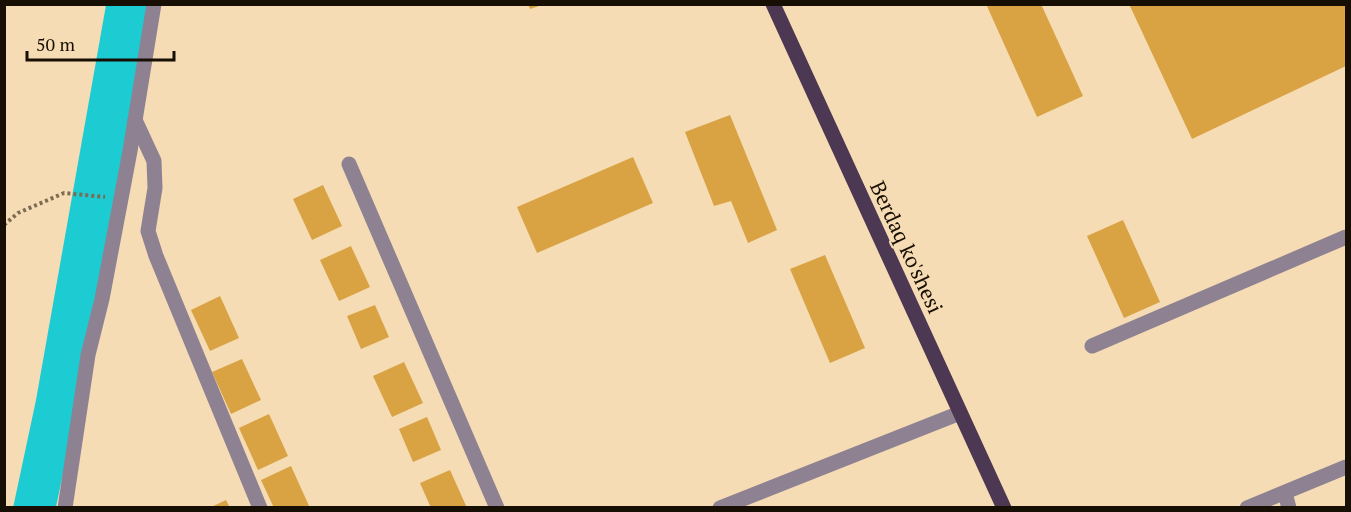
<svg xmlns="http://www.w3.org/2000/svg" width="1351" height="512" font-family="'PT Serif',serif">
	<style>
		.water { fill: #1cccd2 }
		.building { fill: #d9a344 }
		.lines { fill: none; stroke-linecap: round; stroke-linejoin: round }
		.path { stroke: #7c6c53; stroke-width: 4; stroke-dasharray: 3 3; stroke-linecap: butt }
		.minor { stroke: #8e8292; stroke-width: 15 }
		.major { stroke: #4c3852; stroke-width: 15 }
		.labels { text-anchor: middle; dominant-baseline: central; stroke-width: 4.5; stroke-linejoin: round; paint-order: stroke }
		.street-label { font-size: 21px; fill: #170f03; stroke: #f6dcb4 }
	</style>
	<rect width="100%" height="100%" fill="#f6dcb4"/>
	<!-- water -->
	<path class="water" d="M106,5h45l-63,350 -32,152 -43,1 23,-108z"/>
	<!-- building -->
	<g class="building">
		<path d="M528,4h14v1l-12,4z"/>
		<path d="M986,4h55l42,92 -46,21z"/>
		<path d="M1129,4h217v62l-154,73z"/>
		<path d="M730,115l47,115 -29,13 -17,-42 -17,5 -29,-74z"/>
		<path d="M633,157l20,46 -116,50 -20,-46z"/>
		<path d="M323,185l19,41 -30,14 -19,-41z"/>
		<path d="M1123,220l37,82 -36,16 -37,-82z"/>
		<path d="M351,246l19,41 -31,14 -19,-41z"/>
		<path d="M825,255l40,93 -35,15 -40,-94z"/>
		<path d="M220,296l19,42 -29,13 -19,-41z"/>
		<path d="M375,305l14,32 -28,12 -14,-33z"/>
		<path d="M242,359l19,41 -30,14 -19,-42z"/>
		<path d="M404,362l19,41 -31,14 -19,-41z"/>
		<path d="M269,414l19,42 -30,14 -19,-42z"/>
		<path d="M427,417l14,33 -28,12 -14,-33z"/>
		<path d="M291,466l19,42h-36l-13,-28z"/>
		<path d="M450,470l17,38h-36l-11,-25z"/>
		<path d="M226,500l4,8h-21z"/>
	</g>
	<g class="lines">
		<!-- path -->
		<path class="path" d="M4,225l14,-12 46,-20 41,4"/>
		<!-- minor -->
		<g class="minor">
			<path d="M135,120l19,41 1,27 -7,43 8,25 104,252"/>
			<path d="M349,164l148,344"/>
			<path d="M1092,346l254,-109"/>
			<path d="M1285,493l4,15"/>
			<path d="M65,508l23,-153 14,-56 28,-148 24,-147"/>
			<path d="M720,508l240,-95"/>
			<path d="M1247,508l99,-41"/>
		</g>
		<!-- major -->
		<path class="major" d="M773,4l231,504"/>
	</g>
	<g class="labels">
		<!-- street labels -->
		<g class="street-label">
			<text transform="translate(907 247) rotate(65)">Berdaq ko'shesi</text>
		</g>
	</g>
	<!-- border -->
	<rect width="1351" height="512" fill="none" stroke="#170f03" stroke-width="12"/>
	<!-- scale -->
	<path d="M27 51v9h147v-9" fill="none" stroke="#170f03" stroke-width="3"/>
	<text x="36" y="51" font-size="18" fill="#170f03" stroke="#f6dcb4" stroke-width="4.5" paint-order="stroke">50 m</text>
</svg>
